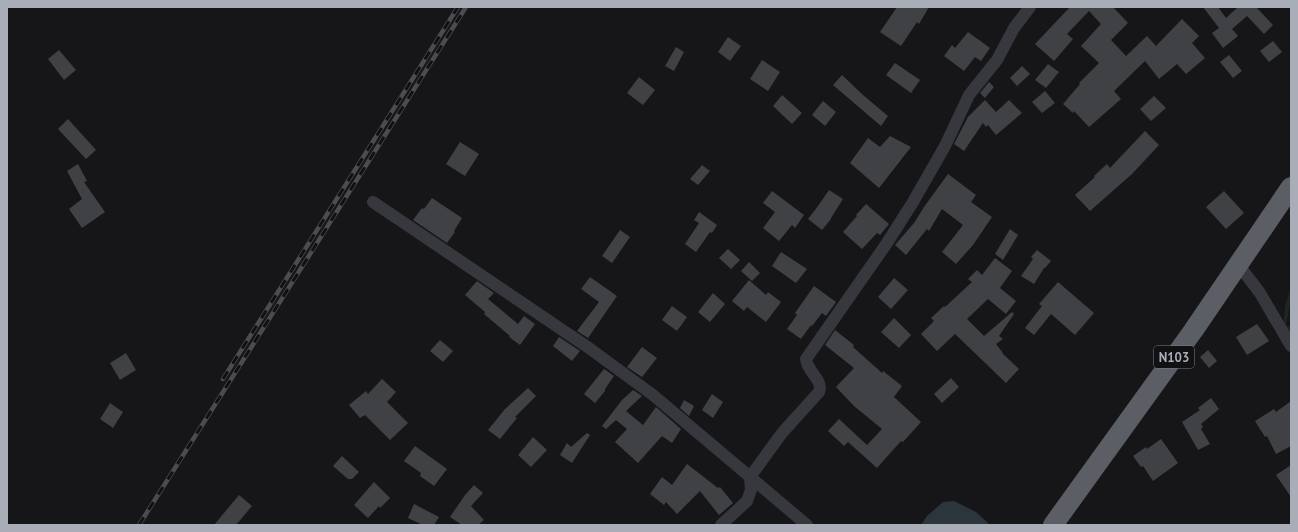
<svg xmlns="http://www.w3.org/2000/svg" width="1298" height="532" font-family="'PT Sans',sans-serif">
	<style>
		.green { fill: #1e261f }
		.water { fill: #2c353c }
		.building { fill: #404145 }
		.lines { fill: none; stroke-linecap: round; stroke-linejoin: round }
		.minor { stroke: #37383d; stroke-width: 12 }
		.trunk { stroke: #5b5e65; stroke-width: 20 }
		.rail-casing { stroke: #4a4c52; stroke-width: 4.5 }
		.rail { stroke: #111113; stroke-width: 3; stroke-dasharray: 9; stroke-linecap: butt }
		.labels { text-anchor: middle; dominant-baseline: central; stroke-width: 3; stroke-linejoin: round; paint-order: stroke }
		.shield { fill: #111113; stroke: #7b7e86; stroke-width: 1 }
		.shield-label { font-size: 13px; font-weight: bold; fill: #a8adb8 }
	</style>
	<rect width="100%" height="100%" fill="#161618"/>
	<!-- green -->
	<path class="green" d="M1291,288v11l-5,27 5,1v13l-8,-13 2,-21z"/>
	<!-- water -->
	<path class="water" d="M954,501l22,11 14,13h-69l6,-9 16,-14z"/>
	<!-- building -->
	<g class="building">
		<path d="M897,7h32l-10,17 -2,-2 -16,24 -21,-14z"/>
		<path d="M1070,7h43l15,16 -17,17 15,16 21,-20 9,10 26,-27 17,17 -7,7 13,15 -19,16 -9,-10 -18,15 -14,-18 -31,30 7,8 -32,28 -15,-16 -1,2 -10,-9 17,-20 -1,-1 20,-20 -18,-17 20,-22 -12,-13 -22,23 6,5 -19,22 -19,-17z"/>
		<path d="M1203,7h15l8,11 12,-11h20l-1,1 16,17 -9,9 -17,-18 -15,13 6,7 -15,12 -11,-15 7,-5z"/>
		<path d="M968,32l22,16 -9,13 -6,-4 -11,14 -20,-15 8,-11 3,3z"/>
		<path d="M728,37l13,9 -11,15 -12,-9z"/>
		<path d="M1273,41l9,11 -13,10 -9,-11z"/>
		<path d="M676,47l8,5 -10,19 -9,-5z"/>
		<path d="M59,50l17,20 -12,10 -16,-21z"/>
		<path d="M1229,55l13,16 -9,7 -13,-16z"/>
		<path d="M762,60l18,12 -12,19 -18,-12z"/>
		<path d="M895,63l25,17 -9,13 -25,-18z"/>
		<path d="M1048,64l11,8 -13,16 -11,-8z"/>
		<path d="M1022,66l8,8 -13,12 -7,-8z"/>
		<path d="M842,75l21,20 25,21 -7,10 -48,-41z"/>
		<path d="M639,77l16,13 -12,15 -16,-12z"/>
		<path d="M989,82l5,5 -9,11 -5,-5z"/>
		<path d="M1045,91l10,12 -13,10 -10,-11z"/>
		<path d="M782,95l20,18 -10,11 -19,-18z"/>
		<path d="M1154,96l12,12 -15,13 -11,-12z"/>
		<path d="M985,100l11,12 13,-12 13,13 -26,22 -8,-10 -2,2 -3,-4 -19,28 -10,-7 14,-27z"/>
		<path d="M823,101l13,11 -11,14 -13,-11z"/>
		<path d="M68,119l28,31 -10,9 -28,-30z"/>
		<path d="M1145,131l14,14 -27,29 -42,37 -15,-16 20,-18 -1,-1 13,-12 3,4z"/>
		<path d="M890,136l21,11 -32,41 -29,-25 18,-25 12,9z"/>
		<path d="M460,142l19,12 -14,22 -19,-12z"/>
		<path d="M78,164l9,17 -3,1 21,30 -23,16 -13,-19 13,-10 -15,-28z"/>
		<path d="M702,165l8,6 -12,14 -8,-6z"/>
		<path d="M948,174l28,21 -5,7 21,15 -19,28 -17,19 -14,-12 21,-27 -21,-16 -13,22 -2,-2 -21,26 -11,-10 19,-22 10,-16z"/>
		<path d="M829,190l14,9 -12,19v1l-9,11 -14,-11 10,-13z"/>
		<path d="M772,191l32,24 -9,13 -3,-3 -13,16 -16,-13 12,-16 -12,-9z"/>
		<path d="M1224,191l20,22 -18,16 -20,-22z"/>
		<path d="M432,198l30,20 -8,13 1,1 -8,11 -34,-23 9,-12 2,1z"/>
		<path d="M866,204l23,20 -9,11 -3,-2 -15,16 -19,-17 14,-16 -1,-1z"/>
		<path d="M699,212l18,13 -5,8 -2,-1 -14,20 -11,-8 14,-21 -5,-3z"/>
		<path d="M1010,229l8,6 -15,25 -8,-6z"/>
		<path d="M620,230l10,7 -18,26 -10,-7z"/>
		<path d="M728,249l12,11 -9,9 -12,-11z"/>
		<path d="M1037,250l14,11 -6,7h-1l-10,16 -13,-8 12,-17 -2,-2z"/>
		<path d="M781,252l26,17 -11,14 -24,-17z"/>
		<path d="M995,258l17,13 -12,17 16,13 -10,13 -18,-15 -21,20 17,17 28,-24 2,2 -15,22 4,3 -7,5 7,9h-1l17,16 -13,14 -51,-49 -18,17 -16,-17 13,-13 -3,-3 13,-12 1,1 27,-25 -4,-3 9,-9 5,5z"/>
		<path d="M749,262l11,11 -8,8 -11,-10z"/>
		<path d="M590,277l27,19 -29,42 -11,-7 22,-29 -18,-13z"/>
		<path d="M894,278l14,12 -17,19 -13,-12z"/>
		<path d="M749,280l17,15 2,-3 13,10 -15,20 -19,-15 -3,4 -12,-10z"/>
		<path d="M477,281l17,12 -6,6 30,25 6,-8 11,8 -15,21 -11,-8 1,-1 -26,-22 1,-2 -20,-17z"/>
		<path d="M1058,282l36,31 -19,22 -24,-21 -17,21 -9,-7 17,-22 -3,-2z"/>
		<path d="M814,286l22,16 -10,14 -4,-3 -10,13 -1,-1 -10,14 -14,-10 10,-14 -2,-2z"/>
		<path d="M713,293l12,11 -15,18 -12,-10z"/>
		<path d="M672,306l15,11 -10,14 -15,-11z"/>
		<path d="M894,318l17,17 -12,13 -18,-16z"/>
		<path d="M1257,324l12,17 -22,14 -11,-18z"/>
		<path d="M835,330l19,15 -1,2 29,26 1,-2 19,15 -8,11 27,25 -18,20 -2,-1 -24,27 -29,-26 -4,4 -16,-15 11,-12 28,26 15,-16 -28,-23 -18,-19 18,-19 -29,-23z"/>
		<path d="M559,337l21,14 -8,10 -19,-15z"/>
		<path d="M440,340l13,11 -10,11 -13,-11z"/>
		<path d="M642,347l15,11 -15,19 -15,-10z"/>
		<path d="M1208,350l9,11 -8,7 -9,-11z"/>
		<path d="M126,353l10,17 -16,10 -10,-17z"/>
		<path d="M604,369l10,7 -9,13v2l-10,12 -11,-9z"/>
		<path d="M951,378l8,9 -17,16 -8,-9z"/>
		<path d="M382,379l14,13 -9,10 21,21 -18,17 -25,-25 -5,3 -11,-13 17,-14 2,3z"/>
		<path d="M528,388l8,8 -21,21 2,1 -17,21 -12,-9 17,-21z"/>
		<path d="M633,390l9,6 -16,15 17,14 13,-18 25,22 -9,14 -10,-7 -24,27 -23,-21 12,-13 -11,-9 -10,9 -4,-3 20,-26z"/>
		<path d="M712,394l11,8 -10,16 -11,-8z"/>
		<path d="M1211,398l8,11 -18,15 2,3 -2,2 9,15 -12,6 -16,-28 18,-12 -2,-2z"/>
		<path d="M684,400l10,6 -5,10 -9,-8z"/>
		<path d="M1291,401v45l-15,8 -9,-18 -2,1 -10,-16 19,-12 2,3z"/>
		<path d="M110,403l13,9 -10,16 -13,-9z"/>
		<path d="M587,433l3,2 -18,28 -12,-8 7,-12 4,4z"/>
		<path d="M533,437l14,13 -16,17 -13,-12z"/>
		<path d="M1161,439l17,24 -25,18 -10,-15 -2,1 -8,-11 13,-9 1,2z"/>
		<path d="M415,446l32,23 -13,17 -14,-10 1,-3 -17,-12z"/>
		<path d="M342,456l17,16 -7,7h-4l-15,-13z"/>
		<path d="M687,464l31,24 2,-1 13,16 -14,12 -19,-24 -23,23 -11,-12 -2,3 -14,-11 12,-17 10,8z"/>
		<path d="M1291,465v32l-15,-22z"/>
		<path d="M374,482l16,16 -10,10 -1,-2 -11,12 -14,-13z"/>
		<path d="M474,485l9,8 -12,13 13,14 -6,5h-16l-12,-8 15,-22z"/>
		<path d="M239,495l13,11 -16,19h-22z"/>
		<path d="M414,504l25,13 -5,8h-11l-15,-7z"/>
	</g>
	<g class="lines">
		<!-- minor -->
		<g class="minor">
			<path d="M373,202l216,146 64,47 154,130"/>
			<path d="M1238,264l22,29 31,53"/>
			<path d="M721,525l26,-24 4,-11 -1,-13 32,-44 37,-41c5,-12 -12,-20 -13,-33l81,-116 26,-41 32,-56 24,-51 28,-35 17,-32 16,-21"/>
		</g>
		<!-- trunk -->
		<path class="trunk" d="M1053,525l140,-194 98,-144"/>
		<!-- rail casing -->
		<g class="rail-casing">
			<g id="rail">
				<path d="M223,379l235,-372"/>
				<path d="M139,525l327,-518"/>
			</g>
		</g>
		<!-- rail -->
		<use href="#rail" class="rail"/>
	</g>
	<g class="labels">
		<!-- shield labels -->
		<rect class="shield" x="1154" y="346" width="40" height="22" rx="3"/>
		<g class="shield-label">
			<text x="1174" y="357">N103</text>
		</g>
	</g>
	<!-- border -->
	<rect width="1298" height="532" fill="none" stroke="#a8adb8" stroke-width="16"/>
</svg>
